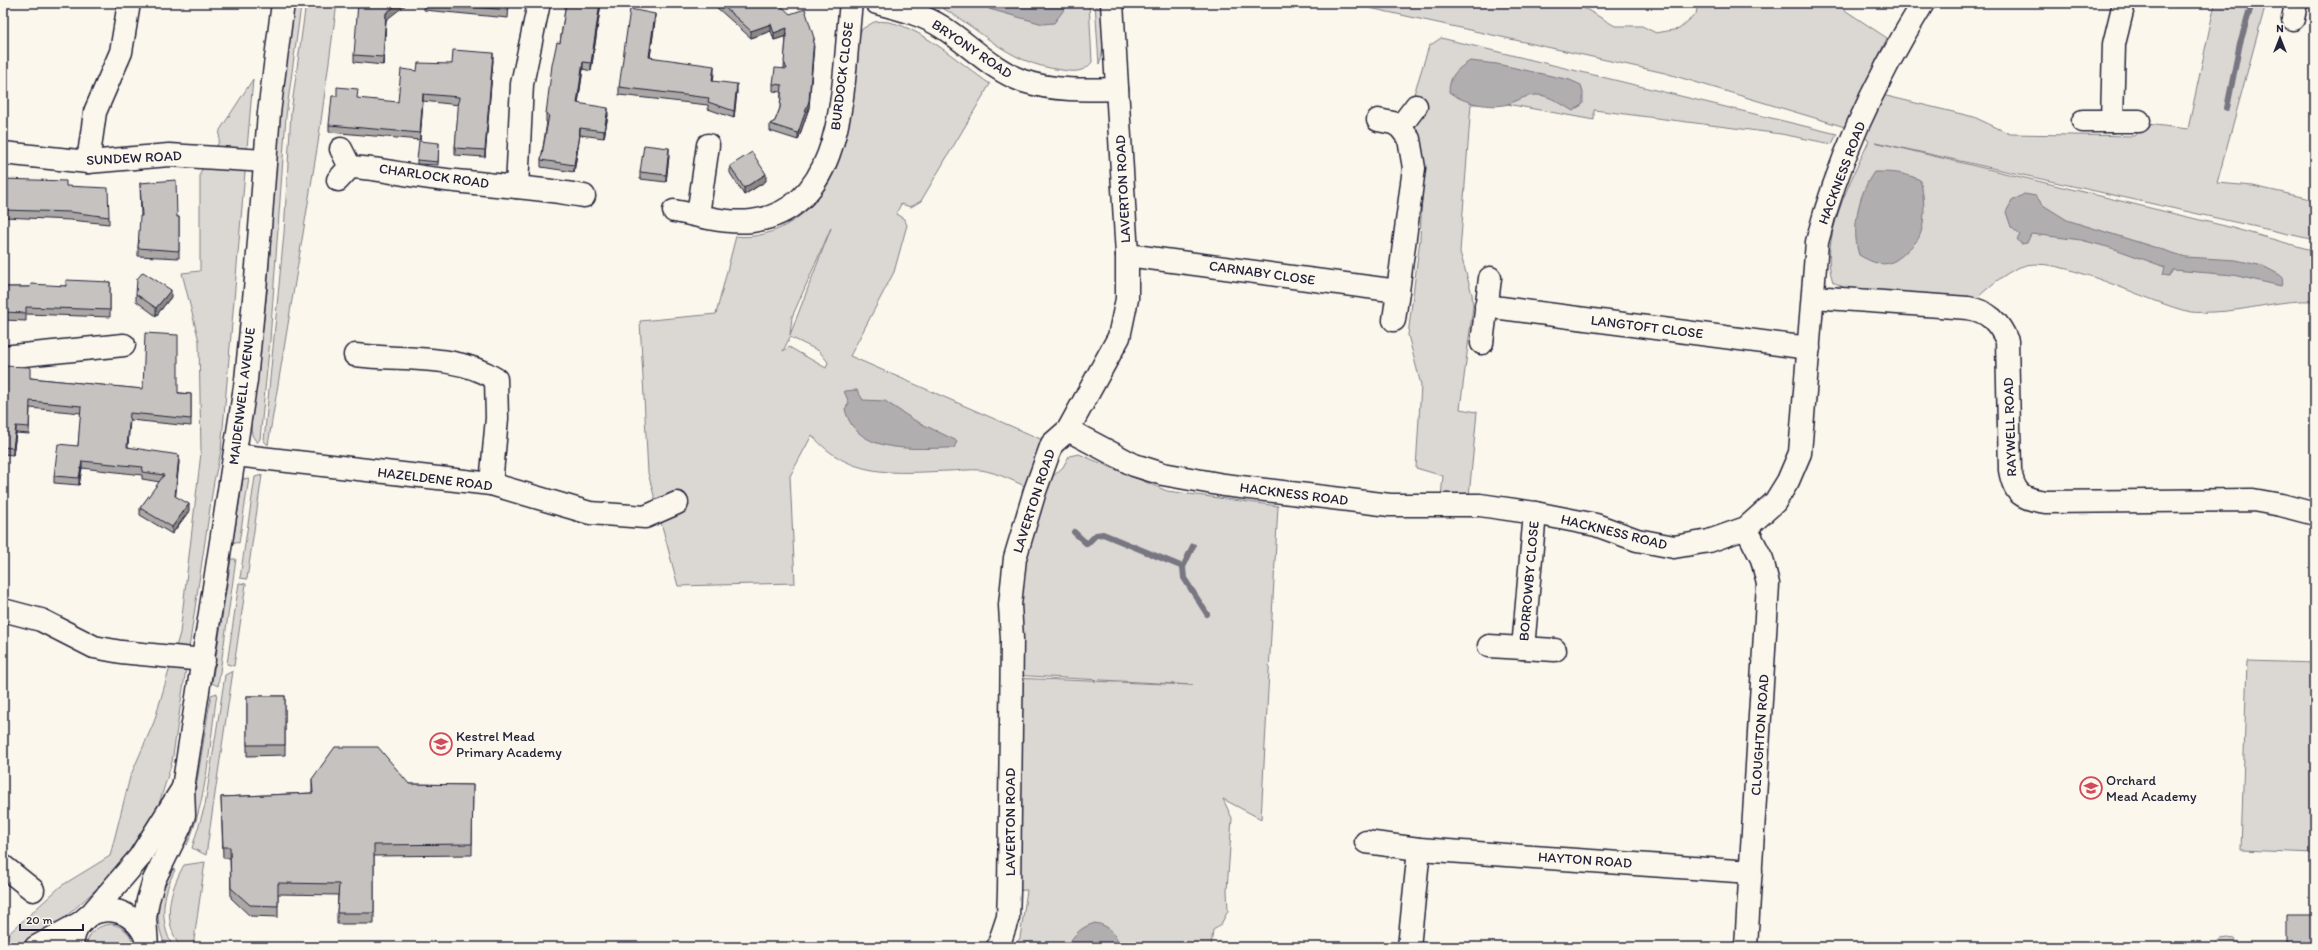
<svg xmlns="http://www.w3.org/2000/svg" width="2318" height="950" font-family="Itim,sans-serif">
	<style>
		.green { fill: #dbd8d3; stroke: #7e7d87; fill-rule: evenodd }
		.water { fill: #b1aeb0; stroke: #787681 }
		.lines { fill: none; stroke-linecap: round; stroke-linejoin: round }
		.stream { stroke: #787681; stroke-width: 6 }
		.minor-casing { stroke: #22223b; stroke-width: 25 }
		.minor { stroke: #fbf7ec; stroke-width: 22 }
		.wall { fill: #aaa7a5; stroke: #22223b }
		.shaded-wall { fill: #8b8886; stroke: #22223b }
		.building { fill: #c6c2c0; stroke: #22223b }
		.labels { text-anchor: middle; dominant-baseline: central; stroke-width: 3.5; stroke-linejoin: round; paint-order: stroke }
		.street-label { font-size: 14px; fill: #22223b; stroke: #fbf7ec }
		.poi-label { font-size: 14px; fill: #22223b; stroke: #fbf7ec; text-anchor: start }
	</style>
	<rect width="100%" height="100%" fill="#fbf7ec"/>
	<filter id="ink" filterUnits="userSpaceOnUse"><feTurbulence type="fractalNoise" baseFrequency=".025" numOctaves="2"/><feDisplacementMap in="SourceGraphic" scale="8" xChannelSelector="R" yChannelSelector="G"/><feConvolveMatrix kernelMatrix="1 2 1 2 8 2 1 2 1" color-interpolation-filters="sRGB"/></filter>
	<g filter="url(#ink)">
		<!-- green -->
		<g class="green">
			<path d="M306,3h31l-19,140 -50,302 -4,-4 20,-208 7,-121z"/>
			<path d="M933,3h156l3,59c-8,11 -19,10 -30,8 -58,-7 -81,-43 -129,-67z"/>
			<path d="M1095,3h6c1,20 6,42 -2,61z"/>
			<path d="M1347,3h220l12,2 36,21h27l14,7 23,-4 17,-15 2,-11h136l53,35 -42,89 -180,-54z"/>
			<path d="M2215,3h51l-49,180 36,3 62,14v40l-440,-98 350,84 90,25v50c-34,-2 -67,10 -102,11 -7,0 -15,1 -22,0 -39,-7 -137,-61 -171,-45 -17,7 -31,20 -44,32l-131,-11 -12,-6c-15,-40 19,-104 36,-141l-12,-10 17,-38 100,24 36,17 124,2 13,-12 41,5z"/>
			<path d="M294,6h7l-15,110 -16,224 -10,99 -3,4 -5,-8 -1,-9 16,-134 12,-175z"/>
			<path d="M874,22c35,-7 89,44 116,62l-69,117 -10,6 -10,-3 -5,10 8,5 3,6 -13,47 -44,84 202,88 -17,47c-17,-8 -36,-18 -54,-21 -11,-1 -23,1 -34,1 -51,2 -98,8 -135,-36l-22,41 5,107 -117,3 -30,-113 -8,-152 76,-7 20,-78c18,3 40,-4 55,-14 62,-39 60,-117 65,-182l6,-11zM831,228l-41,107 2,-18zM790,337l29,14 9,11 -2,6 -37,-21 -6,4z"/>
			<path d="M1441,38l396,96 -5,10 -51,-10 -187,-24v10l-87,-16h-36l-11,148 12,42 1,12 -13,103 17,3 -8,84 -28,1 2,-21 -27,-8 5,-83 -13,-50 12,-96 3,-66 -8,-47 12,-22 -13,-10 15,-48z"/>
			<path d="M253,79l-32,372 -7,30 -42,281 -17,55 -45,60 -59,53 -27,17h-21v-8l58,-53 49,-30 20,-79 24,-55 26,-89 21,-180 -2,-112 -17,-68 18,-2v-98l19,-31 1,-12z"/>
			<path d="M1079,454l88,37 111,15 -17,313 -38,-20 9,19 -5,72 1,21 -8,15 -7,4 -2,17h-197l6,-9 7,-48 -18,1 2,-213 182,7 -182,-10 1,-36 25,-148 26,-24 6,-11z"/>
			<path d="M262,475l-15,104 -7,-1 15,-101z"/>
			<path d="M249,478l-10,65 -6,-1 10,-63z"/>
			<path d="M231,559h5l-18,127 -6,-3z"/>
			<path d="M239,583l7,1 -12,82 -7,-2z"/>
			<path d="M2247,661l68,2v190l-74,-3z"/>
			<path d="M233,671l-27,184 -14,-7 13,-43 20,-130z"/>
			<path d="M217,693c-7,48 -10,108 -30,152l-6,-3 15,-54 15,-93z"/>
			<path d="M205,862l-12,85h-13c-18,-28 -11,-55 4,-82z"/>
			<path d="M168,867l7,3c-13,25 -16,52 -2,77h-7c-14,-31 -7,-49 2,-80z"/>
			<path d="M112,924c12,3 20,10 22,23h-48c2,-15 12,-22 26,-23z"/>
			<path d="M2228,938l6,1 8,8h-31l10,-8z"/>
		</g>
		<!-- water -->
		<g class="water">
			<path d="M987,3h82l-15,20 -11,1 -54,-15z"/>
			<path d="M1470,61l27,3 73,16 11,5 2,8v11l-10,7c-11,-6 -23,-16 -36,-16 -12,0 -19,6 -29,9 -17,5 -45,-1 -59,-12 0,-16 8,-23 21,-31z"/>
			<path d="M1874,172c17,0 30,0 46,8 4,12 6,40 1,52 -2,8 -7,12 -13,18 -17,17 -27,18 -49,5 -8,-25 -1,-61 15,-83z"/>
			<path d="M2024,194l12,2 7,9 24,15 119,37 50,3 27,6 17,9 3,5 -2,6 -48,-11 -60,-5 -4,6 -6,-1 2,-8 -50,-18 -34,-9 -50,-6 -4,9 -6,1 -4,-5 3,-4 -9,-8 -5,-15 6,-11z"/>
			<path d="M857,390l6,10 22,1 29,19 43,21 -3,7c-38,0 -98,8 -109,-39l4,-6 -5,-12z"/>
			<path d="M1095,923c16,3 19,10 25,24h-53c7,-13 14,-20 28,-24z"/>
		</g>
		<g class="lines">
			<!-- stream -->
			<g class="stream">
				<path d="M2227,108l13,-65 12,-40"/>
				<path d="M1074,532l13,12 9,-9 7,-1 80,33"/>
				<path d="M1193,546l-10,21 1,11 23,36"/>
			</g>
			<!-- minor casing -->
			<g class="minor-casing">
				<g id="minor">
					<path d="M877,3c22,6 45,11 65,24 27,17 50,43 81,54 30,10 63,9 94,8"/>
					<path d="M2293,19l3,-16"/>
					<path d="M1378,120l15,3 7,4 16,-21"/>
					<path d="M2083,121h56"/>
					<path d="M2112,121l2,-77 10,-41"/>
					<path d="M3,153l85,9 81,-7 96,6"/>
					<path d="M88,162l7,-50 26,-60 8,-49"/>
					<path d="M350,167c30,1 58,9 88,12 49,6 98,8 146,17"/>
					<path d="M338,180l12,-13 -9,-18"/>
					<path d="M517,187l5,-103 17,-81"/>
					<path d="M674,211c24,4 52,13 78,10 98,-13 90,-146 99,-218"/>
					<path d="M698,215l10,-70"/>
					<path d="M1127,255l271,36 16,-123 -5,-29 -9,-12"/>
					<path d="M1813,297l155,11c20,3 31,14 39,33l3,129c4,24 12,29 36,32l207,-2 28,5 34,9"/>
					<path d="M1486,306l323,42"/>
					<path d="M1394,320l4,-29"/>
					<path d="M1482,343l8,-65"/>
					<path d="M355,355c47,6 100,-2 141,24l1,39 -6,66"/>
					<path d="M3,357l121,-12"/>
					<path d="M1068,430l66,35 29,9 61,11 166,20h90l55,8 61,12 41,15 37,7 35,-6 37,-13 29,-26 13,-21 12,-28 17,-211c21,-84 61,-166 106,-239"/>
					<path d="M235,455l256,29 99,29 55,4 32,-14"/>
					<path d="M1746,528l16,31 6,25 -22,363"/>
					<path d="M3,610l38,10 53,27 27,5 83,8"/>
					<path d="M1489,646l66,4"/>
					<path d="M1523,648l12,-135"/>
					<path d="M1366,842l53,7 332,23"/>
					<path d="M3,866l30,24"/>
					<path d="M91,914l48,-56 44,-70"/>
					<path d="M36,947l46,-25"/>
					<path d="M72,947c2,-44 58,-50 74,-9"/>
					<path d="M147,947l-2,-29 3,-18 6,-20 26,-53 4,-12 -1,-27 63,-408 10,-101 13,-166 14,-110"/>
					<path d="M998,947l10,-30 1,-26 3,-252 -2,-34 5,-47 20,-67 17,-47 16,-14 51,-93 8,-38v-44l-15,-252"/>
					<path d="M1409,947l10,-98"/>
				</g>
			</g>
			<!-- minor -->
			<use href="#minor" class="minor"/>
		</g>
		<!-- wall -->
		<g class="wall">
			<path d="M424,3h85l-1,15 -84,-8z"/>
			<path d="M566,3h35l-10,68 -8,-2 -5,34 30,12 -4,23 -24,-3 -6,37 -33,-5v-7l6,-38h-1v-8l14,-71z"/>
			<path d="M715,3h63l36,43 -5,62 -11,32 -28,-9v-7l5,-3 5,-13 1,-16 -8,-1v-7l11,-16 2,-32 -12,4 -3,-9 -20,7 -36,-32z"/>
			<path d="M386,20l-3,45 -29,-3v-7z"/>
			<path d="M655,21l-5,36 64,16 -1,8 24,10 -3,27 -26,-9v-4l-89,-10v-8z"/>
			<path d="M493,60l-8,97 -30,-2v-7l4,-43 -36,-4 -3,39 -91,-8v-7l69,-23 19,-31 35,-7z"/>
			<path d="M439,143l-1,22 -21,-1v-4z"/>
			<path d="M669,156l-3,26 -26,-3v-7z"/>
			<path d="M730,166l36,15 -22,14 -14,-22z"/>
			<path d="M3,179l63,7 43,31v7l-39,-4 -67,-3z"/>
			<path d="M140,183l37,34h2v41l-41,-2v-8l3,-32z"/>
			<path d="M110,282v35l-84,-3v7l-23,-1v-33h27l36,-1z"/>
			<path d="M136,294l35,3 -15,19 -20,-15z"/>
			<path d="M3,366l27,12 161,16v32l-61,-6 -2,27 51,15 -4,34 14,15 -17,23 -32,-19v-7l20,-26 -18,-3v-4l-60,-7 -3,17 -25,-2v-7l24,-30 3,-33 -51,-5 -1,26 -13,-1 -3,22 -10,-1z"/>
			<path d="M247,696h38v59l-38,1z"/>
			<path d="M312,779l97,5 64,1 -1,70 -98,1v68h-37v-11l1,-18 -60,-1v23l-28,-1 -19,-18 -1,-40h-7l-2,-61 91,-4z"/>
		</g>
		<!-- shaded-wall -->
		<g class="shaded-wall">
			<path d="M399,3h9l-22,17 -3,45 3,-52z"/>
			<path d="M600,3h1l-10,68v-8z"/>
			<path d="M655,14v7l-6,43v-7z"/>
			<path d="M771,24v7l-20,7v-7z"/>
			<path d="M787,28v8l-13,4v-7z"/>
			<path d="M814,38l-5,70 -11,32v-7z"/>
			<path d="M493,53v7l-8,97v-7z"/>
			<path d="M583,62v7l-6,41v-7z"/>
			<path d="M714,66v7l-2,15v-7z"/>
			<path d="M737,84v7l-3,27v-7z"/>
			<path d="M423,94v7l-3,39v-7z"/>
			<path d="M608,108v7l-4,23v-7z"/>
			<path d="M580,128v7l-6,37v-7z"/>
			<path d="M669,148v8l-3,26v-7z"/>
			<path d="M766,174v7l-22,14v-7z"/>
			<path d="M171,290v7l-15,19v-8z"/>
			<path d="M16,426v7l-3,22v-7z"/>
			<path d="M179,455v7l-4,41v-7z"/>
			<path d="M82,461v7l-3,17v-7z"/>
			<path d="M189,504v7l-17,23v-7z"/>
		</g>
		<!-- building -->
		<g class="building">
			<path d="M358,3h41l-13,10 -3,44 -29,-2z"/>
			<path d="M430,3h78v7z"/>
			<path d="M566,3h34l-9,60 -8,-1 -6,41 31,5 -4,23 -24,-3 -6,37 -33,-5 8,-45 -3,-1 6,-49 5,-23 3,1z"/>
			<path d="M720,3h58l12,11 15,-5 9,29 -5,63 -11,32 -28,-9 5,-3 5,-13 2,-23 -9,-1 2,-16 12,1 -3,-7 3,-34 -13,5 -3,-9 -20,7z"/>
			<path d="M630,9l25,5 -6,43 65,9 -2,15 25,3 -3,27 -26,-9 1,-4 -90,-11z"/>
			<path d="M453,50l40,3 -8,97 -30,-2 4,-51 -36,-3 -3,39 -91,-8 3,-29h5v-9l21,2 -1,9 41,4 3,-33 16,2 1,-8 34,1z"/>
			<path d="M419,141l20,2 -1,19 -21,-2z"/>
			<path d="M644,145l25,3 -3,27 -26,-3z"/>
			<path d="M752,152l14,22 -22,14 -14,-22z"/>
			<path d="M3,179l63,2v5l42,2 1,29 -39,-5 -67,-2z"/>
			<path d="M176,180l1,37h2v34l-41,-3 2,-32h2l-2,-33z"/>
			<path d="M143,272l28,18 -15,18 -20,-14 1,-15z"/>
			<path d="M66,280l44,2v28l-84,-3v6l-23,-1v-25h27l1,-3 35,2z"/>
			<path d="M145,333l33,2v58l13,1v25l-61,-6 -3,34 52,8 -4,41 14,8 -17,23 -32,-19 24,-33 -22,-3 1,-5 -61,-6 -3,17 -25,-2 4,-32 20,2 3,-40 -51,-5 -1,26 -13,-1 -3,22 -10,-1v-81l27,1v11l113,11z"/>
			<rect x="247" y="696" width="38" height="49"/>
			<path d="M335,747h43l31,37 64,1 -1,59 -98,1v68h-37l2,-29 -61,-1v23l-28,-1 -19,-17 -1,-41h-7l-2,-50 92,-4 -1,-14z"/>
			<rect x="2287" y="915" width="28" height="32"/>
		</g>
	</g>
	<!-- icons -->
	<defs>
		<g id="school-ring" transform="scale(1.15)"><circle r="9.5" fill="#fbf7ec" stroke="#d1495b" stroke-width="1.5"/><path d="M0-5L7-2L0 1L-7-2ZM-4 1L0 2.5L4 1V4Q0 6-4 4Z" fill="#d1495b"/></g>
	</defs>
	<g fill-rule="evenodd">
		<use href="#school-ring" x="441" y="744"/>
		<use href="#school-ring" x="2091" y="788"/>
	</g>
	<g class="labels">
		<!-- street labels -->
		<g class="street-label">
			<text transform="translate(972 49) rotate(34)">BRYONY ROAD</text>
			<text transform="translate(842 76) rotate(-83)">BURDOCK CLOSE</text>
			<text transform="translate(134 158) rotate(-3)">SUNDEW ROAD</text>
			<text transform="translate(1842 173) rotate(-69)">HACKNESS ROAD</text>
			<text transform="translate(434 176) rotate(8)">CHARLOCK ROAD</text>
			<text transform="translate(1123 189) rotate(-93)">LAVERTON ROAD</text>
			<text transform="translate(1262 273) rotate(8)">CARNABY CLOSE</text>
			<text transform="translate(1647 327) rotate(7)">LANGTOFT CLOSE</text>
			<text transform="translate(242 396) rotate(-83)">MAIDENWELL AVENUE</text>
			<text transform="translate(2010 427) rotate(-92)">RAYWELL ROAD</text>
			<text transform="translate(435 479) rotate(7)">HAZELDENE ROAD</text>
			<text transform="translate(1294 494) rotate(7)">HACKNESS ROAD</text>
			<text transform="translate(1034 501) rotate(-72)">LAVERTON ROAD</text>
			<text transform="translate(1614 532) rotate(14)">HACKNESS ROAD</text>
			<text transform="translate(1529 581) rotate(-85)">BORROWBY CLOSE</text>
			<text transform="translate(1760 735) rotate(-86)">CLOUGHTON ROAD</text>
			<text transform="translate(1010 822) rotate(-90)">LAVERTON ROAD</text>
			<text transform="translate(1585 860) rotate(4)">HAYTON ROAD</text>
		</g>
		<!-- poi labels -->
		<g class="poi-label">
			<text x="456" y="736">Kestrel Mead<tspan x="456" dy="16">Primary Academy</tspan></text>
			<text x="2106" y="780">Orchard<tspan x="2106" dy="16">Mead Academy</tspan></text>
		</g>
	</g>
	<!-- margin -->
	<rect width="2318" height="950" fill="none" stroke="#fbf7ec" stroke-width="16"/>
	<rect x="8" y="8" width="2302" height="934" fill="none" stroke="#22223b" stroke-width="1.5" filter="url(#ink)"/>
	<!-- north arrow -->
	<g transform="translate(2280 38)" stroke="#fbf7ec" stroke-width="3" paint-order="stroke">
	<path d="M0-3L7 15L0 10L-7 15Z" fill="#22223b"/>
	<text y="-6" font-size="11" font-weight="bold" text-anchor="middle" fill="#22223b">N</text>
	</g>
	<!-- scale -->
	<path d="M20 924v6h63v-6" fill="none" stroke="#22223b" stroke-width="2"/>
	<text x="26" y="924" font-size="12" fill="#22223b" stroke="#fbf7ec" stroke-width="3" paint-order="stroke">20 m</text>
</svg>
